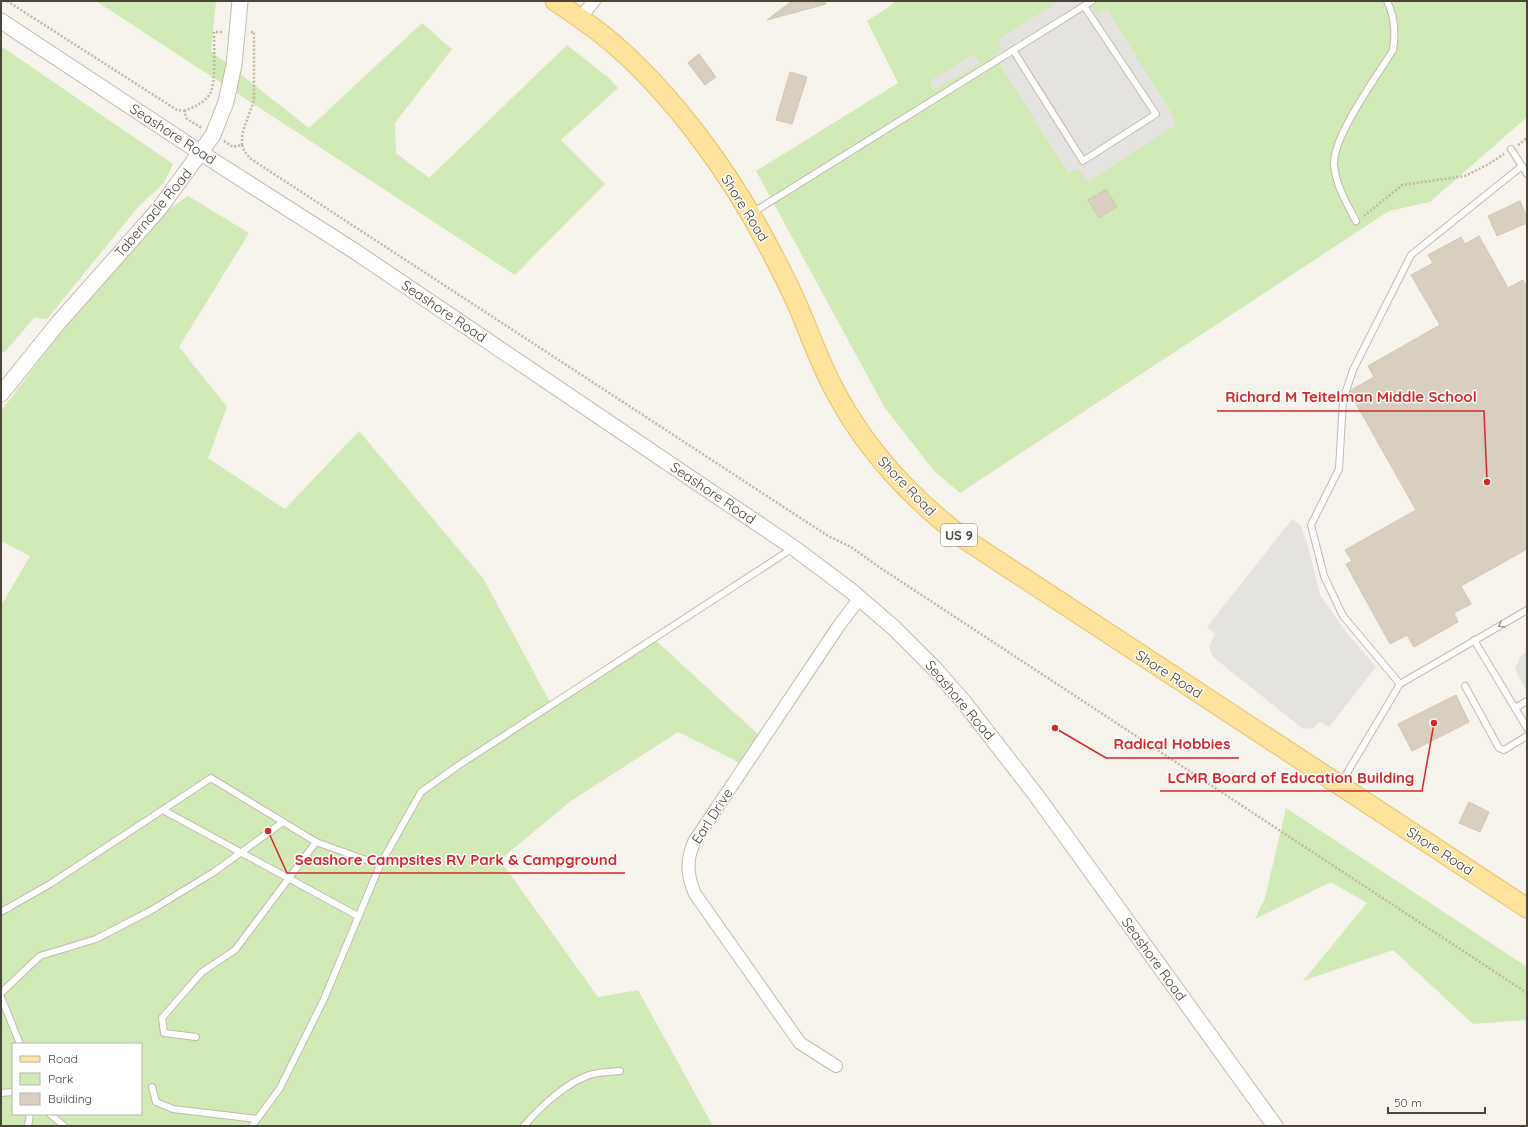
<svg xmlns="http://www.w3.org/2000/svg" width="1528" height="1127" font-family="Quicksand,sans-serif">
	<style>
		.green { fill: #d2eab5; fill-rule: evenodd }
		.parking { fill: #e5e3e0 }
		.building { fill: #d8cfc1; stroke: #d3c7b4 }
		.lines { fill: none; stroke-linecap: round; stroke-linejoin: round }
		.service-casing { stroke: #c2bbae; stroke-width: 8 }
		.minor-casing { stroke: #c2bbae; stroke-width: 14 }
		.tertiary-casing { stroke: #c2bbae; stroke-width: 17 }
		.primary-casing { stroke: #e6c16a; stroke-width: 21 }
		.path { stroke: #c4b79f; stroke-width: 2.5; stroke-dasharray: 2 2; stroke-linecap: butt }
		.service { stroke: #fff; stroke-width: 6 }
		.minor { stroke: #fff; stroke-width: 12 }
		.tertiary { stroke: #fff; stroke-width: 15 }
		.primary { stroke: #ffe39c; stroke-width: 19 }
		.oneway { stroke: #9c9892 }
		.labels { text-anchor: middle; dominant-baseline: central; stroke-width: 3; stroke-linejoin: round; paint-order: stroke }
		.shield { fill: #fff; stroke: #817c74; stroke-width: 1 }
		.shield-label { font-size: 13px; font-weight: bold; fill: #4b4439 }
		.street-label { font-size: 14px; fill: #4b4439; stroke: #fff }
		.leader { fill: none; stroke: #d62828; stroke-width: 1.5 }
		.callout-dot { fill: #d62828; stroke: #fff; stroke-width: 1.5 }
		.callout-label { font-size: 15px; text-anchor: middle; font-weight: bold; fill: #d62828; stroke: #fff; stroke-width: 3; stroke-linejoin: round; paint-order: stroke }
	</style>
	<rect width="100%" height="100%" fill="#f6f3ec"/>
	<!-- green -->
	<g class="green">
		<path d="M96,1h120l-5,50 98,77 113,-105 30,26 -57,74 1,30 33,25 138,-133 42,33 9,10 -57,52 44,44 -90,91z"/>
		<path d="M897,1h630v116l-97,85 -41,9 -429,282 -25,-21 -50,-64 -129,-237 142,-88 -31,-62z"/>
		<path d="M1,46l172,118 -9,19 -26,24 -91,112 -13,-1 -30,35 -3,-2z"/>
		<path d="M188,196l61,37 -70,114 48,60 -19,51 77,51 74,-78 124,147 68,126 100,-68 111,102 -18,27 -66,-33 -107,69 -71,59 98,137 40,-7 75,136h-712v-520l29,-50 -29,-15v-130l57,-75 99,-119zM13,1044h128v70h-128z"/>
		<path d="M1286,808l241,159v53l-54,4 -80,-74 -90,31 64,-78 -36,-21 -76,37 10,-21z"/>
	</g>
	<!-- parking -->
	<g class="parking">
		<path d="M1059,1h29l9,14 10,-6 68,110v7l-88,56 -8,-13 -11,4 -67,-107 -5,-12 -63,36 -3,-9 44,-27 6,9 22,-13 -4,-10z"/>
		<path d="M1292,519l8,6 8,21 12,49 24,34 32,38 -47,60 -9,-5 -7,6 -10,1 -90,-72 -4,-10 6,-13 -8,-7z"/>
		<path d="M1527,651v42l-12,-24 5,-12z"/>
	</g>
	<!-- building -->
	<g class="building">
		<path d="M792,1h33l1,3 -59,16z"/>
		<path d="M699,54l17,23 -11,8 -17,-22z"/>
		<path d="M790,72l17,5 -15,47 -16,-4z"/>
		<path d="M1106,189l11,18 -18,11 -11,-18z"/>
		<path d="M1520,201l7,16v6l-30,13 -9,-20z"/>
		<path d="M1479,236l29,52 15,-8 4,7v262l-66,37 10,18 -17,9 4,9 -44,25 -7,-12 -17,9 -44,-80 6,-3 -7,-11 71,-40 -66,-117 1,-3 23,-13 -6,-11 72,-41 -29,-50 22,-12 -5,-8 33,-18 4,7z"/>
		<path d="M1456,695l13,27 -57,29 -14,-27z"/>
		<path d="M1469,802l20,10 -9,20 -21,-9z"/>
	</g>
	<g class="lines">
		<!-- service casing -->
		<g class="service-casing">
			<g id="service">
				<path d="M1013,50l70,111 73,-47 -72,-108"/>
				<path d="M1511,149l16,25"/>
				<path d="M752,213l340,-212"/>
				<path d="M1356,221c-9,-17 -20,-35 -22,-56 -2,-28 44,-90 59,-115 3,-18 2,-33 -6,-49"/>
				<path d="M1474,640l53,88"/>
				<path d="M1400,684l-57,-68 -19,-40 -13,-51 28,-56 4,-69 10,-30 58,-115 111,-89"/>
				<path d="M1465,686l34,62 5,2 23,-14"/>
				<path d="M1515,708l12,-7"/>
				<path d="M1341,783l59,-99 127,-74"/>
				<path d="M163,810l195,106"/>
				<path d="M380,865l41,-73 38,-27 334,-217"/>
				<path d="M1,912l49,-28 161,-106 105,64 64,23 -56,134 -44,89 -28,38"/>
				<path d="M1,993l39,-37 56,-17 54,-28 64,-39 69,-50"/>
				<path d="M1,997l19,47"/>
				<path d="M196,1037l-32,-4 -2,-15 40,-46 33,-22 81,-108"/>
				<path d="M152,1087l4,15 17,7 84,10"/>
				<path d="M1,1093l12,-1"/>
				<path d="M50,1114l14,12"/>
				<path d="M28,1126l2,-12"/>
				<path d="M524,1126c15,-18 45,-46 69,-52 8,-2 18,-2 27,-3"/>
			</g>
		</g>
		<!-- minor casing -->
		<g class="minor-casing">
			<g id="minor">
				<path d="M580,18l14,-17"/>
				<path d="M836,1066l-36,-23 -105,-149c-8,-19 -9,-33 -1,-52l146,-218 20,-26"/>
			</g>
		</g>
		<!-- tertiary casing -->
		<g class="tertiary-casing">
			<g id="tertiary">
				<path d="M1,21l200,132 155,99 438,296 56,42 44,38 41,41 28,32 73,94 239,331"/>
				<path d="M1,394l58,-72 100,-113 54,-74 13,-33 8,-37 6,-64"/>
			</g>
		</g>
		<!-- primary casing -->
		<g class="primary-casing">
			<path id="primary" d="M555,1c21,14 42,28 61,45 59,52 112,125 149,194 14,26 27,51 38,78 10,25 19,49 32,73 31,59 78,109 131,149l561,368"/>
		</g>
		<!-- path -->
		<g class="path">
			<path d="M7,1l170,109 7,1 3,8 15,9"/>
			<path d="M184,111c10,-4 20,-8 26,-17 6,-10 4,-50 4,-62h10"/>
			<path d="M224,141l9,6 9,-2 2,6 7,8 548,358 29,19 23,11 28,20 648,426"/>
			<path d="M242,145c-1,-18 9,-30 12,-47v-66h-5"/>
			<path d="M1518,145l9,-7"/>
			<path d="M1364,216l38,-31 63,-9 22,-11 17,-11"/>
		</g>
		<!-- service -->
		<use href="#service" class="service"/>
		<!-- minor -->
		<use href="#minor" class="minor"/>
		<!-- tertiary -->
		<use href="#tertiary" class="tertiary"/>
		<!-- primary -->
		<use href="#primary" class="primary"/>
	</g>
	<!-- one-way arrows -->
	<defs><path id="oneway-chevron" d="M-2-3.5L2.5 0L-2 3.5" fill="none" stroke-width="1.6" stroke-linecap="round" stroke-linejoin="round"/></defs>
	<use class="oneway" href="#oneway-chevron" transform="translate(1501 625) rotate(150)"/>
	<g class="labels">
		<!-- shield labels -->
		<rect class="shield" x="941" y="524" width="36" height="22" rx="3"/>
		<g class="shield-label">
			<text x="959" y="535">US 9</text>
		</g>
		<!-- street labels -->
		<g class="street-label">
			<text transform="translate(173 134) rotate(33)">Seashore Road</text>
			<text transform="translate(745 208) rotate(58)">Shore Road</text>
			<text transform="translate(153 213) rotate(-50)">Tabernacle Road</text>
			<text transform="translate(444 311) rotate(34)">Seashore Road</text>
			<text transform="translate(907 486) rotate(46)">Shore Road</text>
			<text transform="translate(713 493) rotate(34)">Seashore Road</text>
			<text transform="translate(1169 674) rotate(33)">Shore Road</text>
			<text transform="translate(960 700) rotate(50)">Seashore Road</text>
			<text transform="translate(712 816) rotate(-57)">Earl Drive</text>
			<text transform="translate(1440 851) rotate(33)">Shore Road</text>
			<text transform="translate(1154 959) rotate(54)">Seashore Road</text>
		</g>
	</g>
	<!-- callouts -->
	<path class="leader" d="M1487 482L1484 411H1217M1055 728L1106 758H1239M1434 723L1422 791H1160M268 831L287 873H625"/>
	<g class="callout-dot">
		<circle cx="1487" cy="482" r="4"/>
		<circle cx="1055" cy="728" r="4"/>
		<circle cx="1434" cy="723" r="4"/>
		<circle cx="268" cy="831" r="4"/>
	</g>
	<g class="callout-label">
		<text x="1351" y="402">Richard M Teitelman Middle School</text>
		<text x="1172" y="749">Radical Hobbies</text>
		<text x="1291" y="783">LCMR Board of Education Building</text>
		<text x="456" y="865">Seashore Campsites RV Park &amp; Campground</text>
	</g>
	<!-- border -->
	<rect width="1528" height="1127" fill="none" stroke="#4b4439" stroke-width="4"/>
	<!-- legend -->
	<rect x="12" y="1043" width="130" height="72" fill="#ffffff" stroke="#b7b4b0"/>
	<rect x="20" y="1056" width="20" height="6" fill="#ffe39c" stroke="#b7b4b0"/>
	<text x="48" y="1063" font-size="12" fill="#4b4439">Road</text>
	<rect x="20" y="1073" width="20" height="12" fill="#d2eab5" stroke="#b7b4b0"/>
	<text x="48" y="1083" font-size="12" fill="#4b4439">Park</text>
	<rect x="20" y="1093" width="20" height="12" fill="#d8cfc1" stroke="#b7b4b0"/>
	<text x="48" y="1103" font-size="12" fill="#4b4439">Building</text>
	<!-- scale -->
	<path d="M1388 1107v6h97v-6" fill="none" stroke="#4b4439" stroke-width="2"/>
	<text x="1394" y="1107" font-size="12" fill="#4b4439" stroke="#ffffff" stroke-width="3" paint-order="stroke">50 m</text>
</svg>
